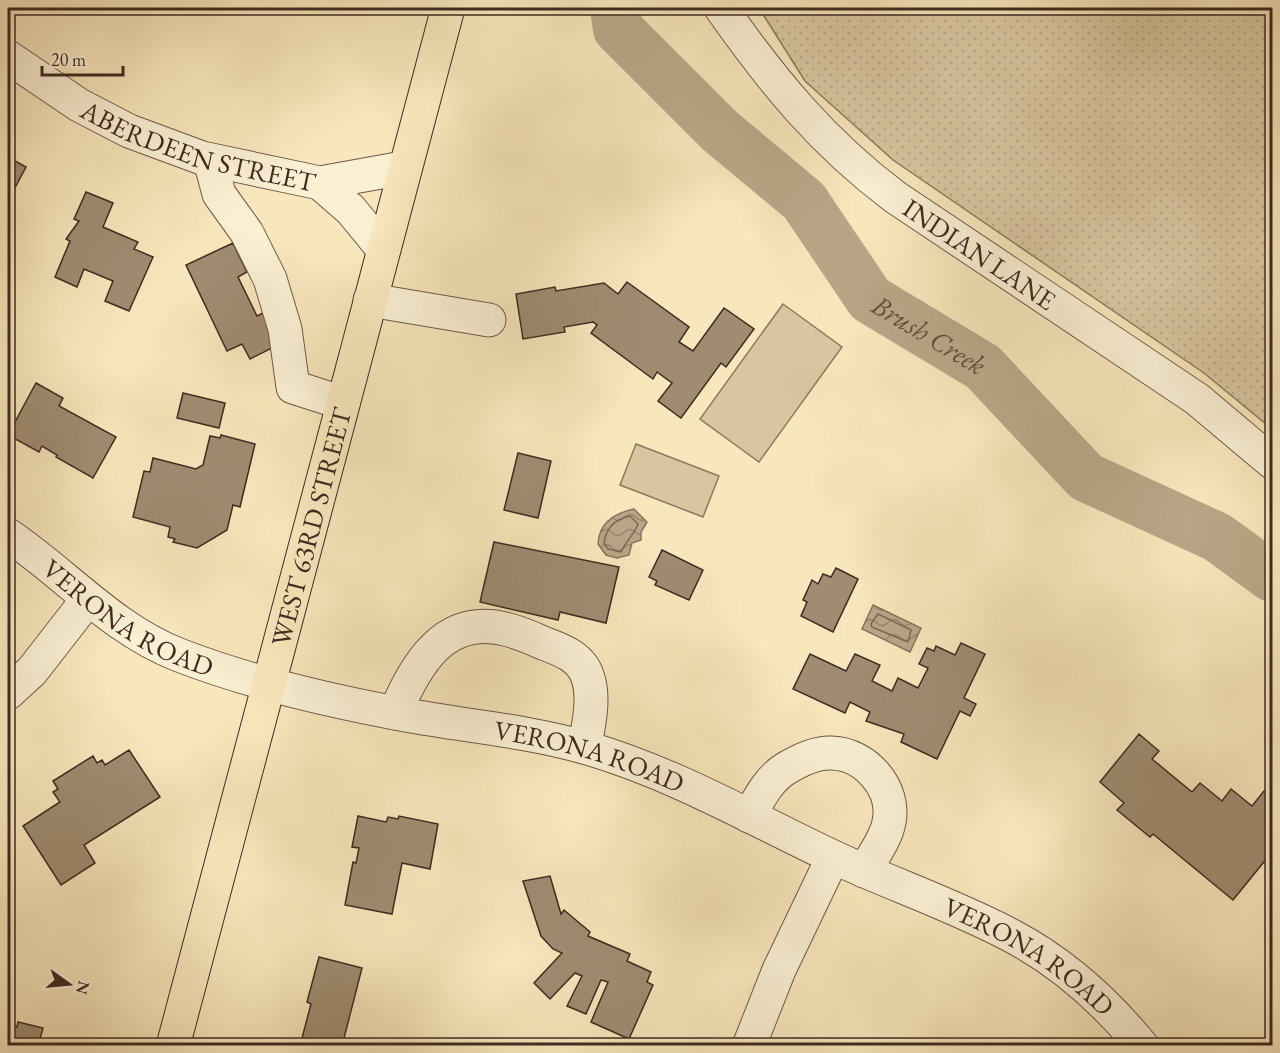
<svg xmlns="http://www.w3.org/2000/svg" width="1280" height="1053" font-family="'EB Garamond',serif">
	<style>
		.grass { fill: url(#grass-dots); stroke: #8c7860; stroke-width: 1.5 }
		.garden { fill: #d9c6a1; stroke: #8c7860; stroke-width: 1.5 }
		.water { fill: url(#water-waves); stroke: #88745e; stroke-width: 1.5 }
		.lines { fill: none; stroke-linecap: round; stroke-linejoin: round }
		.shore { stroke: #7c6854; stroke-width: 1.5 }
		.river { stroke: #b9a687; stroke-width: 50 }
		.building { fill: #9f8c71; stroke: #3f2a20; stroke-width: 1.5 }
		.minor-casing { stroke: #6d5947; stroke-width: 35 }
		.major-casing { stroke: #3f2a20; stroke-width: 35 }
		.minor { stroke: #faefd3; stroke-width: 33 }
		.major { stroke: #f8e6bc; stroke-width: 33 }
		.labels { text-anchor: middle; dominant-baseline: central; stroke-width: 4.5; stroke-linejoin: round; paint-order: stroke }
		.street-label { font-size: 27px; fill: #3f2a20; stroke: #faefd3 }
		.water-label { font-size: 28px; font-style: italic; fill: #644f3f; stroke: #faefd3 }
	</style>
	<defs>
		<pattern id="grass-dots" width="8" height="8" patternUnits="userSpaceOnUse" patternTransform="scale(1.5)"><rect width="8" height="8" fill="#d9c6a1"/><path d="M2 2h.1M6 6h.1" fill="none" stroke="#bbaa8a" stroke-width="1.8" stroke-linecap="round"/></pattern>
		<pattern id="water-waves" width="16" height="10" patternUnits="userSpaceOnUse" patternTransform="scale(1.5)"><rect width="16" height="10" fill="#b9a687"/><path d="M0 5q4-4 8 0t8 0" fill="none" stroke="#98876e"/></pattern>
	</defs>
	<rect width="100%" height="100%" fill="#f8e6bc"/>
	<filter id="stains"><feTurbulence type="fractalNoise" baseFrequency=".00333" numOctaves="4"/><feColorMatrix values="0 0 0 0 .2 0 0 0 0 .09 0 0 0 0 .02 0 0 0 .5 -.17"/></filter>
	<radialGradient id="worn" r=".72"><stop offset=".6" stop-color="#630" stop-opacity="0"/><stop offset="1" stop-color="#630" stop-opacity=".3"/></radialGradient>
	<!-- grass -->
	<path class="grass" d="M759,8h513v421l-68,-56 -311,-213 -88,-79z"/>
	<!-- garden -->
	<g class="garden">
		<path d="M783,304l59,43 -83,115 -59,-43z"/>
		<path d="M636,444l83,32 -16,41 -83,-32z"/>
	</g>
	<!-- water -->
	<g class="water">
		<path d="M634,509l13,13 -6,10v8l-9,3 -3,12 -12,3 -11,-3 -8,-11c1,-21 17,-31 36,-35z"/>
		<path d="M873,605l48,23 -11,24 -48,-23z"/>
	</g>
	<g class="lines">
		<!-- shore -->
		<g class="shore">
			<path d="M630,516l8,8c-4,11 -12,17 -17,28l-13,-3 -4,-6c2,-15 12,-24 26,-27z"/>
			<path d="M878,614l33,16 -3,12 -36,-15 -1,-3z"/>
		</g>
		<!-- river -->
		<path class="river" id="s1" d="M615,8l3,21 102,102 84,70 66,98 113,68 103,110 131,60 55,40"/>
	</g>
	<!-- building -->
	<g class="building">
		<path d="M8,157l18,10 -18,34z"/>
		<path d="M86,192l27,11 -10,24 35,15 -4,7 19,8 -24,54 -24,-10 8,-20 -29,-12 -7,18 -22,-10 15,-36 -4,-2 13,-18 -5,-2z"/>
		<path d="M233,243l14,29 -9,5 19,39 10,-5 15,32 -32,16 -8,-15 -15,7 -41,-86z"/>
		<path d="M627,282l62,45 -10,15 14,9 31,-43 30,21 -28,38 -5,-4 -40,55 -23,-17 14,-18 -15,-11 -4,7 -62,-46 6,-8 -4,-3 -29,5 1,5 -42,7 -7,-45 39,-7 1,4 48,-8 14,11z"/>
		<path d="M36,383l27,15 -4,8 57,31 -23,41 -37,-21 1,-2 -15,-9 -3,6 -31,-17z"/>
		<path d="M183,393l42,10 -6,25 -42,-10z"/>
		<path d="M221,435l34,9 -15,63 -7,-2 -6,25 -30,18 -24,-6 2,-3 -7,-2 2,-10 -37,-10 11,-46 6,1 3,-14 43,11 7,-4 7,-29 10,2z"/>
		<path d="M518,453l33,8 -13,57 -34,-8z"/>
		<path d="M494,542l125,25 -13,56 -46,-11 -2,8 -78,-18z"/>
		<path d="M662,550l41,20 -14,30 -34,-15 2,-4 -8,-4z"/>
		<path d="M836,568l22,11 -25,53 -32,-16 6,-14 -4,-2 9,-20 6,4 5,-10 8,3z"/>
		<path d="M961,643l24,11 -21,44 12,6 -6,12 -10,-5 -23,48 -36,-17 3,-8 -38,-13 4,-9 -20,-10 -5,11 -52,-24 17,-35 36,17 9,-17 25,11 -8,16 20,10 6,-13 20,10 10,-20 -9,-4 8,-16 7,3 2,-5 19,9z"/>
		<path d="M1139,734l20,17 -7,8 40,33 8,-9 22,18 9,-12 21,17 12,-15 8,7v54l-39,48 -80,-66 -3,3 -33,-27 7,-7 -24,-21z"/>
		<path d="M129,750l31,47 -76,48 11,18 -34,22 -38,-59 37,-24 -7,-10 5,-3 -5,-8 40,-25 4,7 5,-3 3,5z"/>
		<path d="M358,816l28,6 2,-5 10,2 1,-3 39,8 -8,45 -28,-6 -10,51 -47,-9 8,-43 3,1 3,-15 -7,-1z"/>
		<path d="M550,876l11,38 3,-4 26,22 -2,4 42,18 -3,7 24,11 -4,10 6,3 -24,54 -38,-17 17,-40 -7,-2 -15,34 -19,-8 15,-30 -7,-3 -25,26 -16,-16 28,-30 -9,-4 -12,-13 -18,-55z"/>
		<path d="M319,957l43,11 -20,78h-28l-13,-4 10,-38 -4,-2z"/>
		<path d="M18,1022l25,6 -5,18h-30v-21l9,2z"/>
	</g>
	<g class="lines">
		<!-- minor casing -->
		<g class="minor-casing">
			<g id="minor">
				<path id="s2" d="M721,8c52,74 101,134 174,189l302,202 75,63"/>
				<path id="s3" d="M8,57l71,48 50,26 73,27 118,25 83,-15"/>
				<path d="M210,160l9,34 28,39 23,46 15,50 8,58 50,16"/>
				<path d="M320,183l31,27 32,39"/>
				<path d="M370,300l119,20"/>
				<path id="s4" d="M8,535c58,39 104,94 171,120 72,28 151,46 227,60 60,11 122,16 181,33 86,25 164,70 244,108 60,28 123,49 181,80 49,26 94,66 130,110"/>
				<path d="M8,693l24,-22 56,-72"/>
				<path d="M395,713c21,-49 50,-101 114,-83 11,3 23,8 34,13 19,7 39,14 45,35 7,22 0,48 -3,69"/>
				<path d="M749,816c10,-17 19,-36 36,-47 13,-8 32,-17 47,-16 34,1 64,36 57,69 -3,17 -16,34 -25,49"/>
				<path d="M749,1046l30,-76 54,-113"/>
			</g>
		</g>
		<!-- major casing -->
		<g class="major-casing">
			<g id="major">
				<path id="s5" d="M173,1046l275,-1038"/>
			</g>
		</g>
		<!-- minor -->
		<use href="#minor" class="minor"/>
		<!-- major -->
		<use href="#major" class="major"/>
	</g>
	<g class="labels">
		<!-- street labels -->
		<g class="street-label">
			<text stroke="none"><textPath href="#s3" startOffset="213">ABERDEEN STREET</textPath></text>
			<text stroke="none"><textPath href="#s2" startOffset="360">INDIAN LANE</textPath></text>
			<text stroke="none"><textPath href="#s5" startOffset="537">WEST 63RD STREET</textPath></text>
			<text stroke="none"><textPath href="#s4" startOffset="147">VERONA ROAD</textPath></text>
			<text stroke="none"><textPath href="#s4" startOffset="633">VERONA ROAD</textPath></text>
			<text stroke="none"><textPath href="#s4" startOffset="1119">VERONA ROAD</textPath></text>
		</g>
		<!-- water labels -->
		<g class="water-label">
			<text stroke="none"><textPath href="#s1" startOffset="462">Brush Creek</textPath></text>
		</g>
	</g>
	<!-- margin -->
	<rect width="1280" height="1053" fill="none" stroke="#f8e6bc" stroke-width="30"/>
	<rect x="9" y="9" width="1262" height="1035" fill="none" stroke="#3f2a20" stroke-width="3"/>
	<rect x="15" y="15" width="1250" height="1023" fill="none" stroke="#3f2a20" stroke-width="1.5"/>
	<!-- north arrow -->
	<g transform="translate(69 984) rotate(105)" stroke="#faefd3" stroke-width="4.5" paint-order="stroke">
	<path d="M0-4.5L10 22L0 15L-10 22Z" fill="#3f2a20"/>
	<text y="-9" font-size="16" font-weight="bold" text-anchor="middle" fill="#3f2a20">N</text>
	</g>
	<!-- scale -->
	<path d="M42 66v9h81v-9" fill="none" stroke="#3f2a20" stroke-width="3"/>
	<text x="51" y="66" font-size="18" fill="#3f2a20" stroke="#faefd3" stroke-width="4.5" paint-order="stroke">20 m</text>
	<rect width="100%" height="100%" filter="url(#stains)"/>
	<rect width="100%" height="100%" fill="url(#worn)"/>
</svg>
